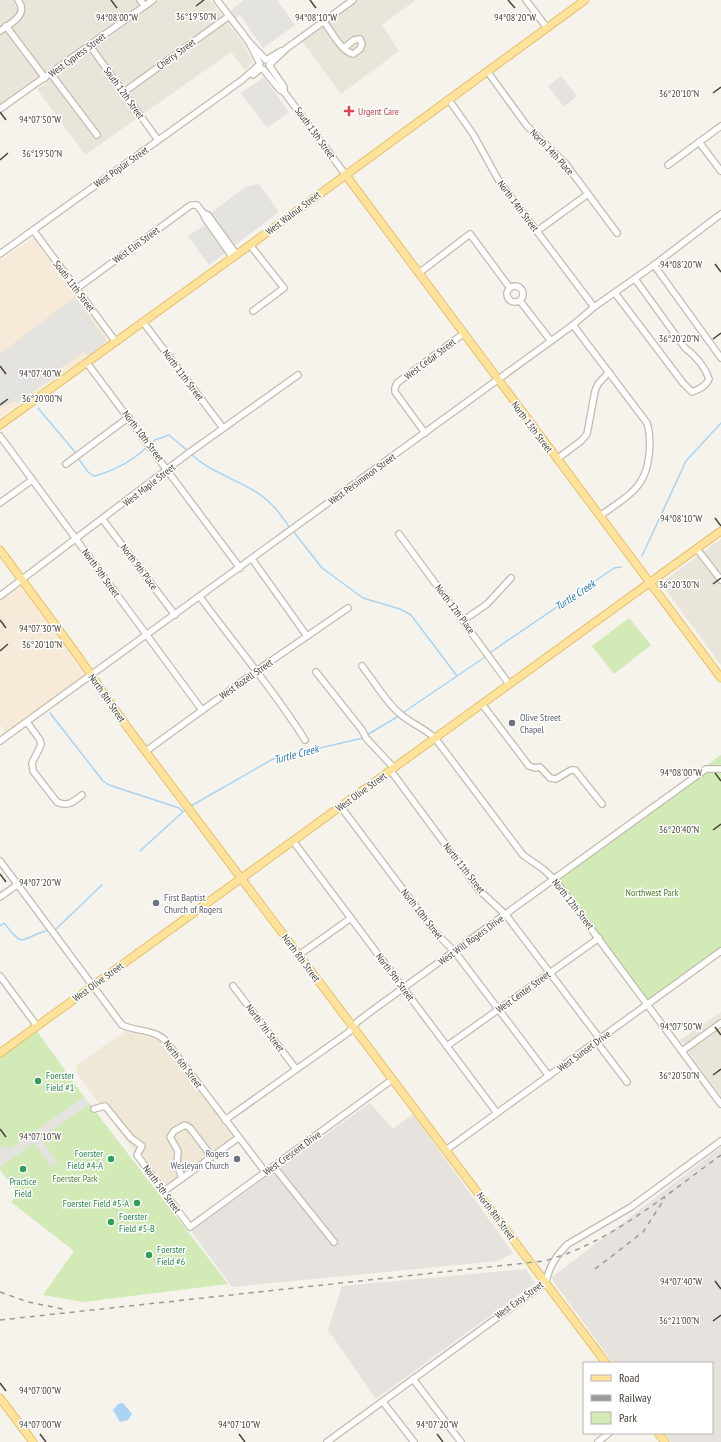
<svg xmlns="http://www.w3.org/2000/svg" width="721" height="1442" font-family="'PT Sans Narrow',sans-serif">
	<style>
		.residential { fill: #eae5da }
		.commercial { fill: #f7ead8 }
		.industrial { fill: #e6e2dd }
		.education { fill: #efe8d6 }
		.green { fill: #d2eab5 }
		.parking { fill: #e5e3e0 }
		.water { fill: #a9d4f2 }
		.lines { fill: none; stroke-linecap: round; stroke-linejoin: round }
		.stream { stroke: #a9d4f2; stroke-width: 1.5 }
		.minor-casing { stroke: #c2bbae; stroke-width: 8 }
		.major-casing { stroke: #e6c16a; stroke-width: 9 }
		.minor { stroke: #fff; stroke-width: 5.5 }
		.major { stroke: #ffe39c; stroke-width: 7 }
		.rail { stroke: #9a9a9a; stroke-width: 1.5; stroke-dasharray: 5 5; stroke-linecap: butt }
		.ticks { fill: none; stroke: #4b4439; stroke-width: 1.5 }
		.health-dot { fill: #e0444e; stroke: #fff; stroke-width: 1.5 }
		.worship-dot { fill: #6b7280; stroke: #fff; stroke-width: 1.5 }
		.leisure-dot { fill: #2e9e5b; stroke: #fff; stroke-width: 1.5 }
		.labels { text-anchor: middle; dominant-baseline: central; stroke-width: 3; stroke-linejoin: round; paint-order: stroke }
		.street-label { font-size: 10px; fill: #4b4439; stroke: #fff }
		.health-label { font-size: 10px; fill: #be3a42; stroke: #fff; text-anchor: start }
		.worship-label { font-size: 10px; fill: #5b616d; stroke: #fff; text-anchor: start }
		.park-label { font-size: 10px; fill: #4a7f2a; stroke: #fff }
		.leisure-label { font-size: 10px; fill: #27864d; stroke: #fff; text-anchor: start }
		.water-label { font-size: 11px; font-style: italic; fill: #2e7ab2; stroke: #fff }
		.ticks-label { font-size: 10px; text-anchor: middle; fill: #4b4439; stroke: #fff; stroke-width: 3; stroke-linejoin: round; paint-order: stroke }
	</style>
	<rect width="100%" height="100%" fill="#f6f3ec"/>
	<!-- residential -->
	<g class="residential">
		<path d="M0,0h147l-147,106z"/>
		<path d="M159,0h51l33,43 9,16v4l-7,7 -14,-18 -146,103 -48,-66z"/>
		<path d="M357,0h59l-34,25 17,26 -58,43 -39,-53z"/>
		<path d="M721,539v126l-58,-79 2,-6z"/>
		<path d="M721,1012v84l-41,-56z"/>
	</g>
	<!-- commercial -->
	<g class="commercial">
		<path d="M33,238l77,103 -110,76v-156z"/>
		<path d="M20,584l67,94 -80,56 -7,-10v-126z"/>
	</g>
	<!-- industrial -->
	<g class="industrial">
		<path d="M370,1103l23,26 20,-15 100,139 -15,8 -266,26 -41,-56z"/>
		<path d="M721,1147v295h-50l-6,-9h47v-70h-99l-62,-85z"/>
		<path d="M526,1269l9,14 -159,116 -48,-69 14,-44z"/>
	</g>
	<!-- education -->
	<path class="education" d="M125,1031l37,10 75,102 -71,52 -90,-123 1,-7z"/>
	<!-- green -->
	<g class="green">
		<path d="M629,618l22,27 -37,29 -22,-28z"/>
		<path d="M721,755v197l-72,52 -95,-125z"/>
		<path d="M34,1027l48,67 146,190 -145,18 -40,-7 31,-44 -63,-49 8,-8 -19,-24v-117z"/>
	</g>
	<!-- parking -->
	<g class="parking">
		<path d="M244,0h33l18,25 -32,23 -23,-33 -4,3 -5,-8z"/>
		<path d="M561,76l16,20 -13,11 -16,-21z"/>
		<path d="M264,77l25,35 -22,16 -26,-35z"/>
		<path d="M259,184l20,28 -45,34 -23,-33 34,-26z"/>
		<path d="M205,225l20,28 -16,12 -21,-29z"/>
		<path d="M75,297l31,43 -1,3 -17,13 -4,-4 -26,18 2,3 -43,30 -2,-2 -15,7v-54z"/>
		<path d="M84,1097l6,7 -49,34 17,25 -7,4 -17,-24 -34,24v-20l11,1z"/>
	</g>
	<!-- water -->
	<path class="water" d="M123,1403l9,11 -4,6 -8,2 -7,-12 5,-6z"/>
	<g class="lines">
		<!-- stream -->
		<g class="stream">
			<path d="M38,408l37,44"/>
			<path d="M150,444l5,-4 14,-5 19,16"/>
			<path d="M191,454c23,22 59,28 80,50 8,7 13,16 19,24"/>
			<path d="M78,458l10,14 6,4c20,-5 38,-15 53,-29"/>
			<path d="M293,531l29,37 41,30 37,11 11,6 46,61"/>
			<path d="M642,556l44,-95 35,-38"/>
			<path d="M491,652l123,-84 7,-1"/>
			<path d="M404,712l81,-55"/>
			<path d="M50,713l53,68 6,4 70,23 3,3"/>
			<path d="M367,735l30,-18"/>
			<path d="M191,806l82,-47 90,-21"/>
			<path d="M140,851l46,-42"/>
			<path d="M0,926l4,-3c21,27 15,15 42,8"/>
			<path d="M56,929l46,-44"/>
		</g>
		<!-- minor casing -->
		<g class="minor-casing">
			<g id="minor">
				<path d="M140,0l5,6"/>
				<path d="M217,0l32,42 17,18 15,-9"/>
				<path d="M526,0l21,28"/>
				<path d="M324,22c8,10 17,29 29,32l7,-5 2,-5 -2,-5 -6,1 -10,8"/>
				<path d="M6,26l39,52"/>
				<path d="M0,31c11,-8 29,-16 18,-31"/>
				<path d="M90,46l68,94"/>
				<path d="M487,71l40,55 38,37 52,70"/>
				<path d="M51,74l46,61"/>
				<path d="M253,75l7,-6h3l17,21 4,2"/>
				<path d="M124,92l105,-76"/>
				<path d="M449,100l24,34 26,47 95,126"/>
				<path d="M0,109l153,-109"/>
				<path d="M699,142l22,29"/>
				<path d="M668,165l53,-39"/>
				<path d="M345,174l-61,-82v-5l-15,-22 18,-17 66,-48"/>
				<path d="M203,213l2,5 28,40"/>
				<path d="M33,230l83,112"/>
				<path d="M537,231l51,-37"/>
				<path d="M250,245l34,43 -31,23"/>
				<path d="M0,254l242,-174 18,-16 -11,-22"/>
				<path d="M654,265l67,93"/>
				<path d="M419,273l51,-39 40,54"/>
				<circle cx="515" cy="294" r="8"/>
				<path d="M76,289l115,-84h6l6,8 5,2 29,40"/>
				<path d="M615,293l68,90 9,9c8,-3 14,-6 17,-13 -4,-12 -14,-24 -24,-31l-50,-69"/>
				<path d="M520,301l31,40"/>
				<path d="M143,322l80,106"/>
				<path d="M573,325l74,98c5,16 3,44 -6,58 -8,14 -28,25 -41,35"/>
				<path d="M87,363l153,205"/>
				<path d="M425,433l-30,-41v-4l2,-5 66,-49"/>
				<path d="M0,436l202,274"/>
				<path d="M557,459l24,-18 6,-7 8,-43 3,-7 11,-12"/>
				<path d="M66,464l63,-47"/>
				<path d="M0,503l32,-23"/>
				<path d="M103,520l72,95"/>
				<path d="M399,534l110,150"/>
				<path d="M697,549l24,31"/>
				<path d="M252,559l55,77"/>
				<path d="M0,596l190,-144 108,-77"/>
				<path d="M200,597c35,48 74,93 105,143"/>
				<path d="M464,620l23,-16 24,-26"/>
				<path d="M362,666c12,15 23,35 37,47 11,10 25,15 36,25l88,117 20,14 11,10 167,225"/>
				<path d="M316,672l46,58 4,8 28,30"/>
				<path d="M482,704l47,62 6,2 5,-1 10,11 6,1 15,-9h4l27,34"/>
				<path d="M27,722l13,18 1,5 -9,18 1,8 24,31c11,5 16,0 25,-7"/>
				<path d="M0,741l573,-416 21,-18 60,-42 67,-51"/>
				<path d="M146,751l109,-79 93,-64"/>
				<path d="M391,771l88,119 27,25 94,124"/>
				<path d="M341,807l93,124 21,21 94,124"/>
				<path d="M293,841l204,272"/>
				<path d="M0,861l122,164c15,7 32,4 44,16l100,132"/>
				<path d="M0,897l17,-12"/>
				<path d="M299,955l52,-37"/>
				<path d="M0,976l37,50"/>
				<path d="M233,986l63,83"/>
				<path d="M596,1041l31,41"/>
				<path d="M447,1046l152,-108"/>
				<path d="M682,1051l39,-28"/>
				<path d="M94,1109l11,-3 26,32 11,8 -5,9 53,72 203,-148"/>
				<path d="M225,1120l124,-88 8,-10 20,-15 329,-238h15"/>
				<path d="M446,1150l275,-199"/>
				<path d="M274,1167l60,75"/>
				<path d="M182,1178l-5,-14 1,-13 -8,-14 4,-6 11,-6 5,3 22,29"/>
				<path d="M163,1192l75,-54"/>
				<path d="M413,1379l48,63"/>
				<path d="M383,1402l31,40"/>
				<path d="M327,1442l219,-160c3,-16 10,-27 22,-38l63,-37 90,-66"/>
				<path d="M598,1442l11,-9"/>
			</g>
		</g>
		<!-- major casing -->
		<g class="major-casing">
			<g id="major">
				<path d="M345,174l376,504"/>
				<path d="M0,425l250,-180 335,-245"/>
				<path d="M0,550l78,106 50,72 478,635"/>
				<path d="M0,1053l721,-522"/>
				<path d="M0,1398l33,44"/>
				<path d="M658,1433l7,9"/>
			</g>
		</g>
		<!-- minor -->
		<use href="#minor" class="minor"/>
		<!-- major -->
		<use href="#major" class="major"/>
		<!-- rail -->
		<g class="rail">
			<path d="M595,1269l48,-37 22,-34"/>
			<path d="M0,1292l28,10 35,7"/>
			<path d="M0,1320l544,-59c65,-17 123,-67 177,-106"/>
		</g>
	</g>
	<!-- ticks -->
	<path class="ticks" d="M111,0l6,8M310,0l6,8M508,0l7,8M196,6l8,-6M713,93l8,-6M0,112l6,8M0,160l8,-7M715,264l6,8M713,339l8,-6M0,366l6,8M0,405l8,-6M715,518l6,8M713,584l8,-6M0,620l6,8M0,651l8,-7M715,773l6,8M713,830l8,-6M0,874l6,8M715,1027l6,8M713,1075l8,-6M0,1129l6,8M715,1281l6,8M713,1321l8,-6M0,1383l6,8M40,1434l6,8M239,1434l6,8M437,1434l6,8"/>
	<!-- markers -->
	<path class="health-dot" d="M347 105h4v4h4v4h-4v4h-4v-4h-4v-4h4z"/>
	<g class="worship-dot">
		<circle cx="512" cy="723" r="4"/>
		<circle cx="156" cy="903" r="4"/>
		<circle cx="237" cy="1159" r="4"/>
	</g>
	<g class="leisure-dot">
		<circle cx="38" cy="1081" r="4"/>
		<circle cx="111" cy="1159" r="4"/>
		<circle cx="23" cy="1169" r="4"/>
		<circle cx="137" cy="1203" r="4"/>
		<circle cx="111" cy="1222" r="4"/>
		<circle cx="149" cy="1255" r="4"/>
	</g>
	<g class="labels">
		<!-- street labels -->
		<g class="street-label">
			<text transform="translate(176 54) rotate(-36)">Cherry Street</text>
			<text transform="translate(77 55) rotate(-36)">West Cypress Street</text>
			<text transform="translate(124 93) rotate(54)">South 12th Street</text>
			<text transform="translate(315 133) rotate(54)">South 13th Street</text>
			<text transform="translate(552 152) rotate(47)">North 14th Place</text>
			<text transform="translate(121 167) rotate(-35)">West Poplar Street</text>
			<text transform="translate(518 206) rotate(53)">North 14th Street</text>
			<text transform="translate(293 213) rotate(-37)">West Walnut Street</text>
			<text transform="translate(136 245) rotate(-36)">West Elm Street</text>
			<text transform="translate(74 286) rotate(53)">South 11th Street</text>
			<text transform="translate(430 359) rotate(-37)">West Cedar Street</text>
			<text transform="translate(183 375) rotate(53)">North 11th Street</text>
			<text transform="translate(532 427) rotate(53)">North 13th Street</text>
			<text transform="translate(143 436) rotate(53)">North 10th Street</text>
			<text transform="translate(362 479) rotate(-36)">West Persimmon Street</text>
			<text transform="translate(149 485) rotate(-38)">West Maple Street</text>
			<text transform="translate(139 567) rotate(53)">North 9th Place</text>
			<text transform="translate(101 573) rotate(54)">North 9th Street</text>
			<text transform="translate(455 609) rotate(53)">North 12th Place</text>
			<text transform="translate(246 679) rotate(-35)">West Rozell Street</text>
			<text transform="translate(107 698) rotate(55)">North 8th Street</text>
			<text transform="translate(361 792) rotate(-36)">West Olive Street</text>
			<text transform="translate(464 868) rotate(52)">North 11th Street</text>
			<text transform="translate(573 904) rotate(52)">North 12th Street</text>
			<text transform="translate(422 914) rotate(52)">North 10th Street</text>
			<text transform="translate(471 940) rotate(-36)">West Will Rogers Drive</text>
			<text transform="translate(301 958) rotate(53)">North 8th Street</text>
			<text transform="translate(395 977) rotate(53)">North 9th Street</text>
			<text transform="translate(98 982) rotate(-36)">West Olive Street</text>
			<text transform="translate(523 992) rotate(-36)">West Center Street</text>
			<text transform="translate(265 1028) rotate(53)">North 7th Street</text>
			<text transform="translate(584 1051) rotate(-36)">West Sunset Drive</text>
			<text transform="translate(183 1064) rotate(53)">North 6th Street</text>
			<text transform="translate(292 1153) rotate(-36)">West Crescent Drive</text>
			<text transform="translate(162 1189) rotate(54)">North 5th Street</text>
			<text transform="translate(496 1216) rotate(53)">North 8th Street</text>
			<text transform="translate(519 1300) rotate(-36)">West Easy Street</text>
		</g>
		<!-- health labels -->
		<g class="health-label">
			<text x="358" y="111">Urgent Care</text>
		</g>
		<!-- worship labels -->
		<g class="worship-label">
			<text x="520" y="717">Olive Street<tspan x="520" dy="12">Chapel</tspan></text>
			<text x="164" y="897">First Baptist<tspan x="164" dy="12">Church of Rogers</tspan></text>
			<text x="229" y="1153" text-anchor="end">Rogers<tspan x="229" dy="12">Wesleyan Church</tspan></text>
		</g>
		<!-- park labels -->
		<g class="park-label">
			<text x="652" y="892">Northwest Park</text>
			<text x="75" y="1178">Foerster Park</text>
		</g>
		<!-- leisure labels -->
		<g class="leisure-label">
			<text x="46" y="1075">Foerster<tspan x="46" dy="12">Field #1</tspan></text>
			<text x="103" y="1153" text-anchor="end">Foerster<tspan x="103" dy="12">Field #4-A</tspan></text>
			<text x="23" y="1181" text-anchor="middle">Practice<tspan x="23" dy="12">Field</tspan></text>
			<text x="129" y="1203" text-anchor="end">Foerster Field #5-A</text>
			<text x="119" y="1216">Foerster<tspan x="119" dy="12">Field #5-B</tspan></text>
			<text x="157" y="1249">Foerster<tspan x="157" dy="12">Field #6</tspan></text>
		</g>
		<!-- water labels -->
		<g class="water-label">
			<text transform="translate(575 595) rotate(-34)">Turtle Creek</text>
			<text transform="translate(296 754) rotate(-15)">Turtle Creek</text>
		</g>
	</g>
	<g class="ticks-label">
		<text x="196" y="20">36°19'50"N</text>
		<text x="316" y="21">94°08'10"W</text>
		<text x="515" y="21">94°08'20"W</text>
		<text x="117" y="21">94°08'00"W</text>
		<text x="679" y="97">36°20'10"N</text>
		<text x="40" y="123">94°07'50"W</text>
		<text x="42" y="157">36°19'50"N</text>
		<text x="681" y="268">94°08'20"W</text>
		<text x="679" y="342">36°20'20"N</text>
		<text x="40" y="377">94°07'40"W</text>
		<text x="42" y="402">36°20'00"N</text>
		<text x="681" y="522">94°08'10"W</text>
		<text x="679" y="588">36°20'30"N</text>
		<text x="40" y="632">94°07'30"W</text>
		<text x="42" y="648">36°20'10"N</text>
		<text x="681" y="776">94°08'00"W</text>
		<text x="679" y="833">36°20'40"N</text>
		<text x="40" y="886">94°07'20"W</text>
		<text x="681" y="1030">94°07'50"W</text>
		<text x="679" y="1079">36°20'50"N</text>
		<text x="40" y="1140">94°07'10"W</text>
		<text x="681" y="1285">94°07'40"W</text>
		<text x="679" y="1324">36°21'00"N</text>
		<text x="40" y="1394">94°07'00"W</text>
		<text x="40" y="1428">94°07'00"W</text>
		<text x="239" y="1428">94°07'10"W</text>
		<text x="437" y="1428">94°07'20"W</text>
	</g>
	<!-- legend -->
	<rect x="583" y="1362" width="130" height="72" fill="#ffffff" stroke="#b7b4b0"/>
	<rect x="591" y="1375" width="20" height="6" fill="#ffe39c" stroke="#b7b4b0"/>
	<text x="619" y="1382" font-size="12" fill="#4b4439">Road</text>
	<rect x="591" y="1395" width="20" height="6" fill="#9a9a9a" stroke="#b7b4b0"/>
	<text x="619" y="1402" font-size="12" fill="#4b4439">Railway</text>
	<rect x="591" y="1412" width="20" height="12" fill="#d2eab5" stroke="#b7b4b0"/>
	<text x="619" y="1422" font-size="12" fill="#4b4439">Park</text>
</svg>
